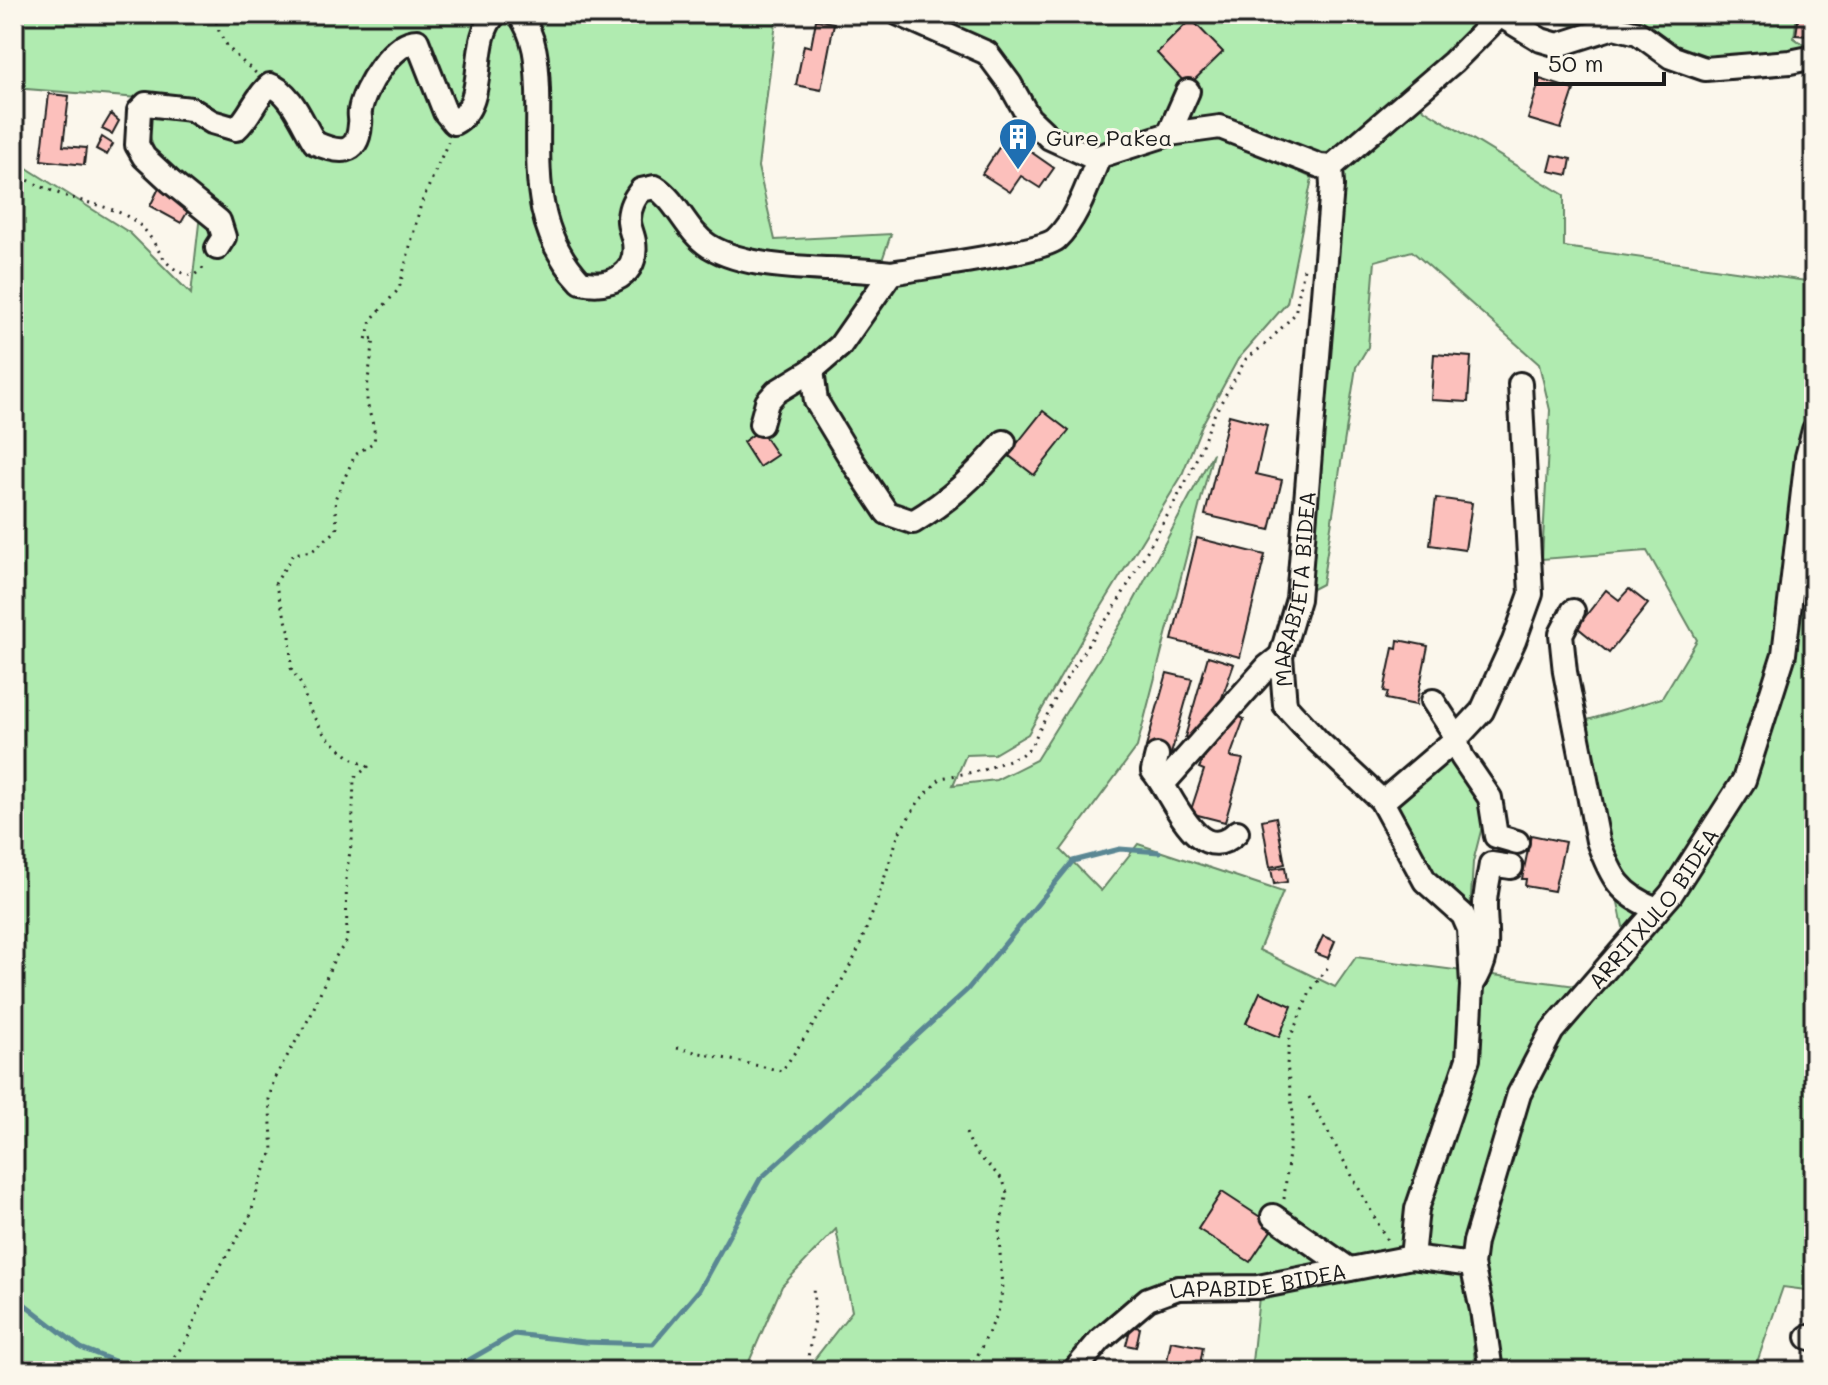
<svg xmlns="http://www.w3.org/2000/svg" width="1828" height="1385" font-family="Mali,sans-serif">
	<style>
		.green { fill: #b0ebb0; stroke: #668466; stroke-width: 2 }
		.lines { fill: none; stroke-linecap: round; stroke-linejoin: round }
		.stream { stroke: #5a8793; stroke-width: 5 }
		.building { fill: #fcc0bc; stroke: #1c1c1c; stroke-width: 2 }
		.minor-casing { stroke: #1c1c1c; stroke-width: 28 }
		.path { stroke: #1c1c1c; stroke-width: 3; stroke-dasharray: 2 6; stroke-linecap: butt }
		.minor { stroke: #fbf7ec; stroke-width: 22 }
		.labels { text-anchor: middle; dominant-baseline: central; stroke-width: 6; stroke-linejoin: round; paint-order: stroke }
		.poi-label { font-size: 22px; fill: #1c1c1c; stroke: #fbf7ec; text-anchor: start }
		.street-label { font-size: 22px; fill: #1c1c1c; stroke: #fbf7ec }
	</style>
	<rect width="100%" height="100%" fill="#fbf7ec"/>
	<filter id="ink" filterUnits="userSpaceOnUse"><feTurbulence type="fractalNoise" baseFrequency=".0125" numOctaves="2"/><feDisplacementMap in="SourceGraphic" scale="16" xChannelSelector="R" yChannelSelector="G"/><feConvolveMatrix kernelMatrix="1 2 1 2 8 2 1 2 1" color-interpolation-filters="sRGB"/></filter>
	<g filter="url(#ink)">
		<!-- green -->
		<g class="green">
			<path d="M14,14h763l-19,153 17,73 116,-6 -15,44 166,-23 59,-87 70,-26 54,-6 87,42 -25,125 -49,56 -36,66 -21,52 -95,155 -58,102 -34,20 -28,1 -13,30 43,-5 40,-20 92,-148 85,-159 -76,294 -76,103 40,41 37,-47 145,48 -24,58 76,37 21,-30 243,32 29,-38 -47,-229 81,-24 35,-58 -50,-89 -105,8 8,-149 -11,-46 -127,-113 -37,10 -7,86 -12,20 -34,217 -17,9 35,-422 76,-69 9,8 139,85v52l250,35v1009l-31,-4 -29,84h-250l-22,-116 -82,-7 -143,29 -94,4 -71,56 -29,34h-244l-5,-11 38,-49 -16,-82 -54,57 -37,85h-731v-1211l116,73 61,61 11,-97c-37,-32 -62,-44 -51,-98l-137,-11z"/>
			<path d="M926,14h563l-158,139 -23,-1 -86,-35 -116,29c-73,-4 -68,-49 -109,-92 -20,-21 -45,-29 -71,-40z"/>
			<path d="M1797,14l-3,24 20,14 -100,11 -37,-8 -52,-37 -36,10 -73,-13z"/>
			<path d="M1447,758l27,30 8,17 2,14 -11,43 -3,52 -42,-40 -36,-72z"/>
			<path d="M1410,1269l55,6 11,96h-225l8,-74z"/>
		</g>
		<g class="lines">
			<!-- stream -->
			<g class="stream">
				<path d="M14,1296l67,52 59,23"/>
				<path d="M450,1371l64,-37 70,8 69,2 46,-54 61,-111 207,-189 106,-129 47,-12 39,3"/>
			</g>
		</g>
		<!-- building -->
		<g class="building">
			<path d="M1799,14h15v26l-5,-1v-3l-13,-1z"/>
			<path d="M1191,19l32,33 -35,34 -31,-33z"/>
			<path d="M816,20l18,3 -13,67 -25,-5 8,-40 7,2z"/>
			<path d="M1540,79l34,11 -13,39 -33,-10z"/>
			<path d="M49,94l20,2 -6,50 23,2 -2,17 -43,-5z"/>
			<path d="M111,114l8,7 -7,13 -10,-5z"/>
			<path d="M102,137l11,7 -6,11 -11,-6z"/>
			<path d="M1000,146l21,14 7,-10 26,18 -14,20 -19,-12 -11,16 -28,-18z"/>
			<path d="M1553,155l18,4 -3,16 -19,-4z"/>
			<path d="M160,186l32,18 -11,19 -31,-17z"/>
			<path d="M1434,354l37,3 -3,45 -37,-2z"/>
			<path d="M1043,411l26,20 -35,44 -26,-20z"/>
			<path d="M1229,415l38,10 -11,49 26,6 -12,50 -65,-15z"/>
			<path d="M760,430l17,25 -18,12 -16,-25z"/>
			<path d="M1436,498l36,5 -7,47 -35,-5z"/>
			<path d="M1197,538l68,17 -25,102 -68,-17z"/>
			<path d="M1629,589l19,15 -39,49 -32,-26 29,-37 13,10z"/>
			<path d="M1398,640l30,6 -12,59 -30,-6 2,-7 -4,-1 9,-43 4,1z"/>
			<path d="M1208,656l26,8 -15,42 -22,35 -12,-4z"/>
			<path d="M1167,673l25,6 -21,75 -25,-7z"/>
			<path d="M1231,712l13,7 -14,38 13,2 -18,63 -35,-9 14,-43 -5,-2 18,-36z"/>
			<path d="M1276,817l9,47 -15,3 -8,-47z"/>
			<path d="M1531,835l34,7 -11,49 -29,-5 1,-7h-4z"/>
			<path d="M1285,867l2,15 -13,2 -3,-15z"/>
			<path d="M1323,936l12,5 -7,17 -13,-5z"/>
			<path d="M1260,992l32,14 -13,31 -33,-14z"/>
			<path d="M1222,1192l52,34 -24,36 -52,-33z"/>
			<path d="M1131,1326l9,2 -4,19 -10,-2z"/>
			<path d="M1171,1341l32,6 -4,24h-34z"/>
		</g>
		<g class="lines">
			<!-- minor casing -->
			<g class="minor-casing">
				<g id="minor">
					<path d="M519,14c17,23 18,48 19,76 2,71 -10,136 43,192 28,6 58,-6 53,-40 -1,-8 -6,-16 -5,-24 1,-12 5,-19 12,-28l14,-3c23,15 31,44 54,59 46,28 129,20 182,27"/>
					<path d="M899,14l88,39 23,31 19,34 21,20 44,20 75,-24 51,-7 100,39 11,1"/>
					<path d="M1500,15l41,25 17,5 56,-18 24,6 33,24 34,12 85,-7 24,-5"/>
					<path d="M1169,134l19,-43"/>
					<path d="M217,248l7,-11 -5,-16 -48,-39 -27,-25 -7,-12 2,-34 7,-7 45,5 21,13 24,7c15,-13 19,-32 34,-44 22,7 33,40 45,58 23,10 43,14 45,-19 1,-4 -1,-9 0,-13 3,-22 33,-70 57,-70l28,71 9,11c36,-18 14,-82 41,-109"/>
					<path d="M812,370l4,31 37,61 34,51 26,9c38,-23 62,-46 91,-80"/>
					<path d="M761,424l6,-22 9,-10 36,-22 28,-24 51,-73c27,-5 151,-21 165,-34 21,-20 32,-55 43,-82"/>
					<path d="M1573,611l-12,23 4,38 33,169c13,36 22,54 59,68"/>
					<path d="M1433,701l19,29 10,27 28,41 6,38 21,6"/>
					<path d="M1157,755l-4,16c20,23 45,100 84,61"/>
					<path d="M1164,783l103,-116 14,-11"/>
					<path d="M1381,800l7,-3 68,-58 26,-28 32,-70 17,-47 -11,-210"/>
					<path d="M1472,985c19,-29 14,-44 13,-76 -1,-14 4,-31 6,-45l20,3"/>
					<path d="M1273,1216l76,53"/>
					<path id="s1" d="M1412,1257l5,-48 51,-150 4,-73 -3,-57 -6,-14 -38,-34 -44,-81 -63,-59 -33,-36 -4,-49 17,-57 34,-413 -1,-19 122,-105 48,-48"/>
					<path d="M1808,1337l6,2"/>
					<path id="s2" d="M1074,1371l26,-31 48,-41 30,-11 80,-1 154,-30 60,8"/>
					<path id="s3" d="M1491,1371l-9,-61 -10,-45 3,-23 44,-148 33,-63 119,-137 73,-114 40,-126 23,-197 7,-27"/>
				</g>
			</g>
			<!-- path -->
			<g class="path">
				<path d="M215,14c3,29 21,42 42,60"/>
				<path d="M14,173c17,9 34,17 52,23 23,8 50,11 70,26 25,19 21,47 57,54l14,-11"/>
				<path d="M677,1048l105,23 53,-78 21,-38 20,-51 23,-71 20,-32 22,-23 43,-8 37,-15 9,-7 32,-62 34,-54 15,-18 60,-105 20,-37 24,-59 31,-54 21,-16 28,-29 10,-51"/>
				<path d="M1309,1097l79,145"/>
				<path d="M966,1133l8,18 29,29 4,13 -8,39 3,59 -4,22 -28,58"/>
				<path d="M1284,1199l9,-85 -6,-50 3,-26 21,-48 17,-23"/>
				<path d="M156,1371l11,-5 20,-26 22,-55 41,-68 9,-33 14,-34 -4,-51 5,-20 37,-64 23,-56 13,-18 -1,-66 6,-35 2,-62 14,-11 -20,-11 -24,-22 -16,-27 -6,-21 -11,-18 -1,-35 -15,-49 18,-30 19,-3 25,-21 -2,-31 20,-44 19,-13c3,-16 -7,-28 -7,-45 0,-19 5,-40 7,-59l-8,2 5,-20 28,-31 22,-85 27,-62"/>
				<path d="M806,1371l9,-59 -2,-25"/>
			</g>
			<!-- minor -->
			<use href="#minor" class="minor"/>
		</g>
	</g>
	<!-- icons -->
	<defs>
		<g id="building-pin" transform="scale(2)"><path d="M0 17L-7.5 6A9.5 9.5 0 1 1 7.5 6Z" fill="#1f6fb2" stroke="#fbf7ec"/><path d="M-4-6H4V6H1V3H-1V6H-4ZM-2.5-4.3h1.7v1.8h-1.7ZM.8-4.3h1.7v1.8H.8ZM-2.5-1h1.7V.8h-1.7ZM.8-1h1.7V.8H.8Z" fill="#fff"/></g>
	</defs>
	<g fill-rule="evenodd">
		<use href="#building-pin" x="1018" y="137"/>
	</g>
	<g class="labels">
		<!-- poi labels -->
		<g class="poi-label">
			<text x="1046" y="137">Gure Pakea</text>
		</g>
		<!-- street labels -->
		<g class="street-label">
			<text stroke="none"><textPath href="#s1" startOffset="748">MARABIETA BIDEA</textPath></text>
			<text stroke="none"><textPath href="#s3" startOffset="516">ARRITXULO BIDEA</textPath></text>
			<text stroke="none"><textPath href="#s2" startOffset="216">LAPABIDE BIDEA</textPath></text>
		</g>
	</g>
	<!-- margin -->
	<rect width="1828" height="1385" fill="none" stroke="#fbf7ec" stroke-width="48"/>
	<rect x="24" y="24" width="1780" height="1337" fill="none" stroke="#1c1c1c" stroke-width="3" filter="url(#ink)"/>
	<!-- scale -->
	<path d="M1536 72v12h128v-12" fill="none" stroke="#1c1c1c" stroke-width="4"/>
	<text x="1548" y="72" font-size="24" fill="#1c1c1c" stroke="#fbf7ec" stroke-width="6" paint-order="stroke">50 m</text>
</svg>
